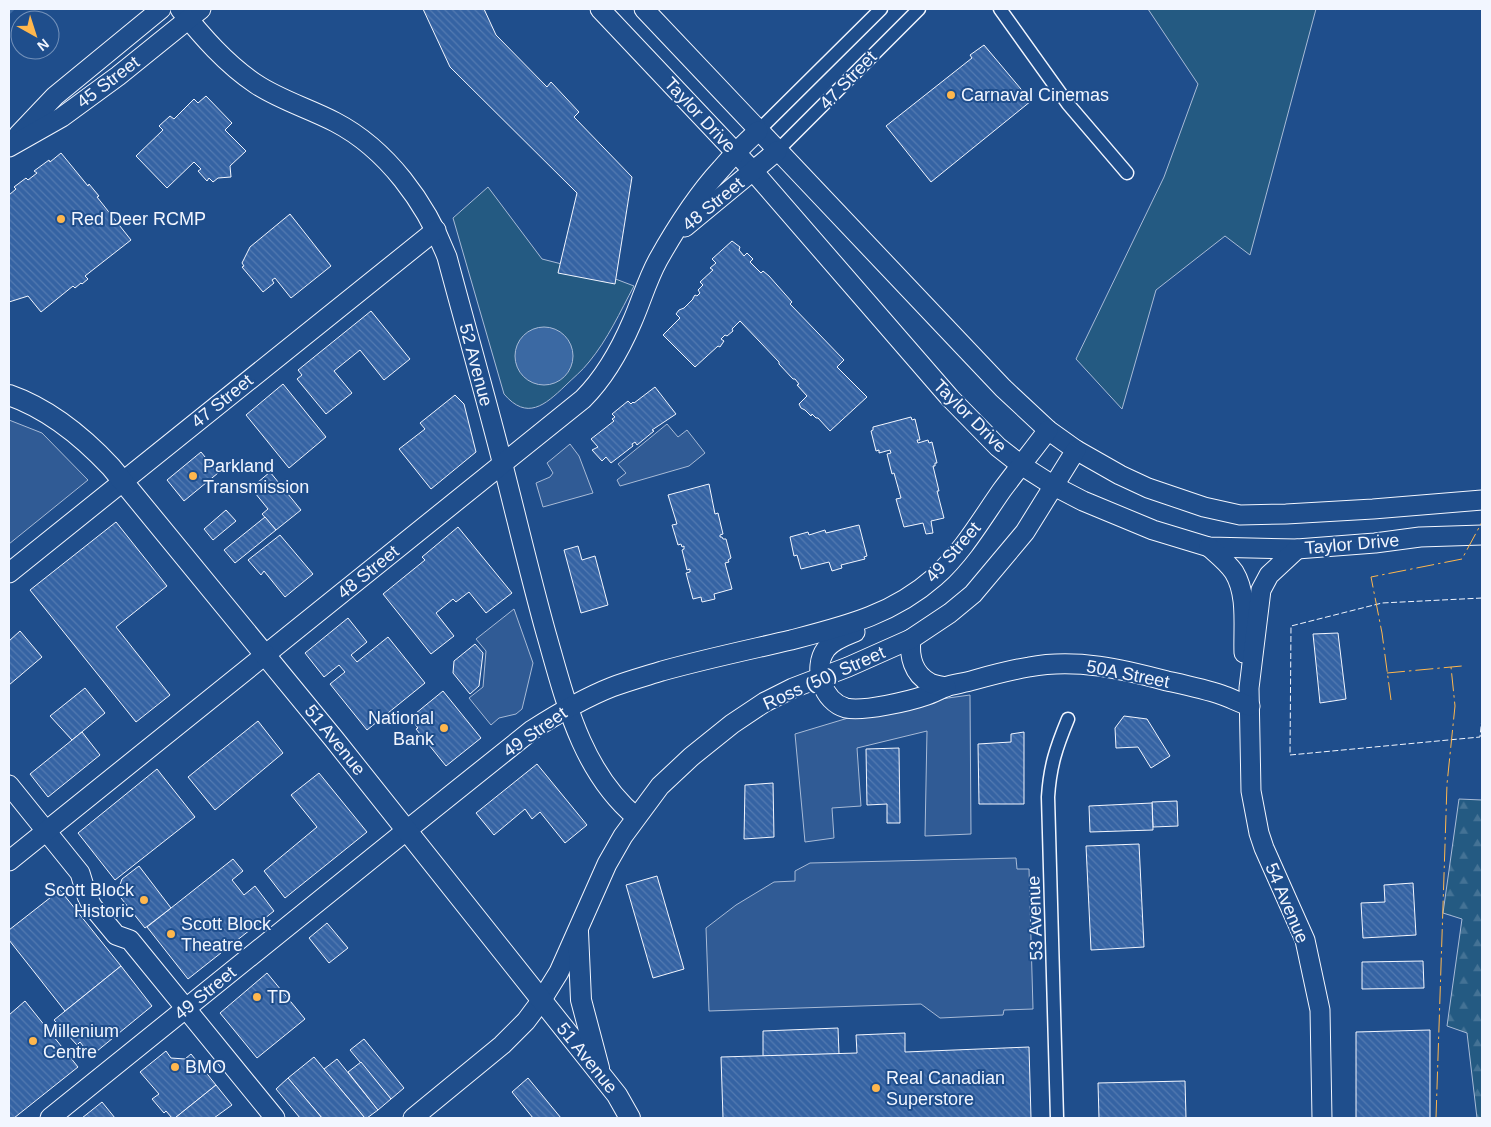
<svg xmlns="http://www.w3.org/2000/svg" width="1491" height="1127" font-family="Helvetica,sans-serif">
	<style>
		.forest { fill: url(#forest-firs); stroke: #a8bbd7 }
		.green { fill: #245a82; stroke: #a8bbd7 }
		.parking { fill: #305b95; stroke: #a8bbd7 }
		.water { fill: #3b69a3; stroke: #a8bbd7 }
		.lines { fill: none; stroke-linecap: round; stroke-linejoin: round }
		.stream { stroke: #3b69a3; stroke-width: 4.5 }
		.building { fill: url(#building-back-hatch); stroke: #f2f6ff }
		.street-casing { stroke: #f2f6ff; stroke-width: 15 }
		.secondary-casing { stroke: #f2f6ff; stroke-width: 21 }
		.primary-casing { stroke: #f2f6ff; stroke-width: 22 }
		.street { stroke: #1f4e8c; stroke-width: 12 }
		.secondary { stroke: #1f4e8c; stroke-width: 19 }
		.primary { stroke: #1f4e8c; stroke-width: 20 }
		.fence { stroke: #f2f6ff; stroke-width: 1; stroke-dasharray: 6 2.5; stroke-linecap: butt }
		.power { stroke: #ffb74d; stroke-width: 1; stroke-dasharray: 18 4 2.5 4; stroke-linecap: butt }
		.poi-dot { fill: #ffb74d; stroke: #1f4e8c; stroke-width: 2 }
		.labels { text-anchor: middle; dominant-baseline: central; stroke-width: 4; stroke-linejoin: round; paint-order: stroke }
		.street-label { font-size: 18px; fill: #f2f6ff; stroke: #1f4e8c }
		.poi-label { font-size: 18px; fill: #f2f6ff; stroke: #1f4e8c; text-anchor: start }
	</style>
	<defs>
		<pattern id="forest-firs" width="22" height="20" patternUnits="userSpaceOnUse" patternTransform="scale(1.25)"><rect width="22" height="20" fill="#245a82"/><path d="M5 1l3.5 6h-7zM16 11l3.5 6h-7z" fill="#447295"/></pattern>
		<pattern id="building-back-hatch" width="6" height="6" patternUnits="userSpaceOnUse" patternTransform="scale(1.25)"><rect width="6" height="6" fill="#3563a3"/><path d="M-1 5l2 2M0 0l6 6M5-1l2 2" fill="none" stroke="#537ab1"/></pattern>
	</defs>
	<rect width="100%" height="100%" fill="#1f4e8c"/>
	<!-- forest -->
	<path class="forest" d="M1459,799l23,1v318h-5l-10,-85 -20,-7 15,-107 -19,-6z"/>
	<!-- green -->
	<g class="green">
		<path d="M1148,9h168l-66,246 -25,-19 -69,54 -34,119 -46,-50 88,-182 34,-93z"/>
		<path d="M488,187l54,72 63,16 29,11c-14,26 -26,53 -45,76 -7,9 -16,16 -24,24 -20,19 -38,35 -61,8l-51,-176z"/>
	</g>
	<!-- parking -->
	<g class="parking">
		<path d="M9,420l33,13 46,47 -79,64z"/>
		<path d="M667,424l11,13 9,-7 18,23 -16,13 -69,20 -3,-6 9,-7 -8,-9z"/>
		<path d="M570,444l9,12 14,37 -50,14 -7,-24 14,-6 3,-4 -6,-10z"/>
		<path d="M514,609l19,54 -11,46 -6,5 -17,4 -8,7 -22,-27 14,-11 3,-36 -10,-12z"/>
		<path d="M970,695l1,139 -46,2 2,-105 -70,17 4,58 -29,2 2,30 -29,4 -10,-108 73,-22 58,-11z"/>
		<path d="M1016,858l1,11h12l4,140 -29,1 -1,5 -63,3 -19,-14 -212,7 -3,-83 30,-23 38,-23 21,-1v-10l15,-8z"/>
	</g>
	<!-- water -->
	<circle class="water" cx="544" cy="356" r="29"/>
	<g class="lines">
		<!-- stream -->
		<path class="stream" d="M9,12l3,-3"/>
	</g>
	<!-- building -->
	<g class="building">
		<path d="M423,9h61l12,26 51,52 4,-5 28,30 -5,5 58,60 -17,107 -57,-11 19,-80 -127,-126z"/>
		<path d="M984,45l47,56 -100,81 -45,-56 86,-68 -2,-3z"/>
		<path d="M206,96l26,27 -7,7 21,21 -16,15 1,11 -13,1 -5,4 -4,-4 -2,3 -9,-10 3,-2 -7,-7 -27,26 -31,-32 27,-26 -4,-4 11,-10 4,3 20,-20 4,4z"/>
		<path d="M61,153l27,33 1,-2 10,12 -2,1 34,43 -46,36 3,3 -6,5 -1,-1 -6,5 -2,-2 -32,26 -13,-16 -19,6v-107l7,-6 -2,-2 12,-9 2,2 9,-7 -3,-2 15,-11 1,2z"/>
		<path d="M290,214l41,52 -40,32 -16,-20 -3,2 2,3 -11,9 -21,-25 2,-1 -2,-3 8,-16z"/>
		<path d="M732,241l8,6 -1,3 5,6 3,-3 6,6 -3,3 11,11 2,-2 6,5 23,26 -2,2 54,56 -7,7 30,30 -37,34 -12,-13h-2l-4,-4 -1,2 -6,-6 -4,-2 -2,-4 8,-8 -10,-11 2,-1 -4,-5h-2l-14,-15v-2l-39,-41 -8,8 1,2 -6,5 -2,-1 -4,4 3,2 -4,6 -2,-1 -23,21 -32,-32 17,-17 -4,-4 3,-4 5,-2 9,-9v-1l2,-3 2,1 3,-3 -2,-3 5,-5 -3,-3 13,-12 -3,-2 6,-5 -4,-4z"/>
		<path d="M371,311l39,48 -26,21 -24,-30 -26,21 18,22 -26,21 -29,-35 5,-4 -4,-5z"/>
		<path d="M283,384l43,53 -37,31 -43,-53z"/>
		<path d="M655,387l21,27 -24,16 2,1 -17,14 -2,-3 -3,2 1,2 -22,17 -5,-6 -4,4 -10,-11 6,-3 -7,-8 23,-18 -2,-2 3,-2 -3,-3 16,-13 3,3 2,-2 1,1z"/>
		<path d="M455,395l9,9 12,48 -45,37 -32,-40 26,-20 -5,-6z"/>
		<path d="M911,417l1,3 3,-1 5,21h-3l1,3 10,-3 1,3 3,-1 5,21h-2v3h-2l6,25h-2l7,27 -13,3 2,12 -7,1 -3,-11 -19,4 -8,-28 5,-1 -7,-25 -2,1 -5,-20 4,-1 -1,-3 -11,3v-3l-3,1 -5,-20 2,-1v-3z"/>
		<path d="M201,452l17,21 -34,28 -17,-21z"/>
		<path d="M270,472l31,38 -25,20 -14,-16 6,-5 -17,-21z"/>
		<path d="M709,484l6,30 3,-1 5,21 -3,1v2h2l1,2h3l5,19 -3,2 1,2 -4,1 7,26 -18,5 1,5 -13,3 -1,-5 -8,2 -7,-26 4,-1v-3l-3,1 -5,-20 2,-1v-3l-2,1 -1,-3 -3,1 -6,-20 5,-1 -9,-29z"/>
		<path d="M226,510l10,11 -23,19 -9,-11z"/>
		<path d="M265,517l11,13 -41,33 -11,-13z"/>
		<path d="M116,522l51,64 -51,41 54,68 -34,27 -106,-132z"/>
		<path d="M859,525l8,31 -3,1 1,2 -24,6 1,3 -10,3 -3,-9 -28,7 -4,-14 -3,1 -4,-19 18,-5 1,3 16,-5 1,3z"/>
		<path d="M458,527l54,66 -26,20 -17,-21 -13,10 -3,-3 -17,14 18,23 -23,18 -48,-60 42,-34 -3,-3z"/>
		<path d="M280,535l33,39 -28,23 -21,-26 -3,4 -13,-15z"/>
		<path d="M578,546l4,14 13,-4 13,49 -27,8 -17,-63z"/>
		<path d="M348,618l19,24 -16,13 6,7 31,-25 37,46 -58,47 -37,-46 15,-12 -6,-7 -15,12 -19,-24z"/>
		<path d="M20,631l22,26 -33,28v-44z"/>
		<path d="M1338,633l8,66 -26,4 -7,-69z"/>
		<path d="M475,644l8,9 -4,33 -9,8 -17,-21 1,-12z"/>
		<path d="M85,688l20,25 -33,27 -22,-24z"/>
		<path d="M443,691l38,47 -35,28 -30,-37 2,-1 -8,-10z"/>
		<path d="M1124,716l23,3 23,37 -19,12 -13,-21 -22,1 -1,-20z"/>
		<path d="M258,721l25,32 -68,57 -27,-33z"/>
		<path d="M82,732l18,23 -52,42 -18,-23z"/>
		<path d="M1024,732v72h-45l-1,-60 33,-2v-8z"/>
		<path d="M899,748l1,75h-13v-19l-20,1 -1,-56z"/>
		<path d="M537,764l50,61 -22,18 -25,-31 -8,7 -7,-10 -31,26 -18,-22z"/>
		<path d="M157,769l38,48 -80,63 -37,-47z"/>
		<path d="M319,773l48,59 -82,66 -21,-27 53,-44 -26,-32z"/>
		<path d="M773,783l1,54 -30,2 1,-54z"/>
		<path d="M1177,801l1,25 -25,1 -1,-25z"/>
		<path d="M1152,803l1,27 -63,2 -1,-26z"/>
		<path d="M1139,844l5,103 -53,3 -5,-104z"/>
		<path d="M233,859l10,12 -11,9 12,15 11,-9 19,25 -86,68 -41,-52z"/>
		<path d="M139,866l32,42 -26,20 -28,-35 5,-14z"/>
		<path d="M657,876l27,93 -31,9 -27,-93z"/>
		<path d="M1413,883l3,52 -53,3 -2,-35 24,-1 -1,-17z"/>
		<path d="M60,890l61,76 -56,45 -56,-71v-10z"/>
		<path d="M327,923l21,25 -19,15 -20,-25z"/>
		<path d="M1423,961l1,27 -62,1v-27z"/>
		<path d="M121,966l31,40 -61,50 -11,-14 -3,3 -23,-25z"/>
		<path d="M267,973l38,46 -48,39 -37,-45z"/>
		<path d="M25,1001l53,66 -64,51h-5v-103z"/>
		<path d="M838,1028l1,26 -76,2v-25z"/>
		<path d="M1430,1030v88h-74v-86z"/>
		<path d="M905,1033v19l124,-5 2,71h-308l-2,-61 136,-4 -1,-18z"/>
		<path d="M364,1039l40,49 -13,11 -41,-49z"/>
		<path d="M166,1051l5,7 14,1 6,-5 25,31 -41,33h-3l-6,-7 -2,2 -12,-14 7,-5 -19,-22z"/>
		<path d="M314,1057l10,12 41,49h-43l-34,-40z"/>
		<path d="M337,1059l41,51 -11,8h-2l-41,-49z"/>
		<path d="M361,1062l30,37 -13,11 -30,-38z"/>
		<path d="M288,1078l34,40h-22l-24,-29z"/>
		<path d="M528,1078l33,40h-28l-21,-26z"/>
		<path d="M1185,1081l1,37h-87l-1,-35z"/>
		<path d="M216,1085l16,20 -18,13h-39z"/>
		<path d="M102,1102l13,16h-33z"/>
	</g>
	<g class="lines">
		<!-- street casing -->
		<g class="street-casing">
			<g id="street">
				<path d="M1000,9l68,95 59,69"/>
				<path d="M758,131l123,-122"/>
				<path d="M777,151l142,-142"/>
				<path d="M1057,1118l-9,-321c2,-31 8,-49 20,-78"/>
			</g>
		</g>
		<!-- secondary casing -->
		<g class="secondary-casing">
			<g id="secondary">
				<path d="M180,9c22,27 46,55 76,75 24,16 52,24 79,38 52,27 91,81 112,135 19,71 39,141 57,212 14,55 27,110 42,164 19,66 35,138 90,184"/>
				<path d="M600,9l154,163 196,226 48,49 23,18 33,21 29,15 70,29 56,17 88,2 78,-6 45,-6 62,-2"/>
				<path d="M644,9l359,379 45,42 28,20 44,25 28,13 56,19 36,8 46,-1 87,-5 109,-9"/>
				<path d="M18,135l37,-39 106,-87"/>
				<path d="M9,147l53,-30 56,-41 83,-67"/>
				<path d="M685,227l92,-76"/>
				<path d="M1209,547c9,8 18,15 25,25 14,23 9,55 10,81"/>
				<path d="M1297,549l-28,26 -8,15 -12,98 2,103 8,42 5,15 41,92 15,70 2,108"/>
				<path d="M9,573l427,-343"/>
				<path d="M855,632c-10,4 -22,8 -29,17 -14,19 -3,53 20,59 17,4 64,-7 81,-13 6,-2 12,-5 18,-8 9,-3 19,-4 29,-7 18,-5 37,-10 55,-13 47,-9 93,2 138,14 18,4 37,8 55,14 9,3 18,8 28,11"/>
				<path d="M911,639c-2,17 2,35 19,44 5,2 11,3 16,4"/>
				<path d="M9,785l71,88 7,23 5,10 24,29 14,5 145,178"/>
				<path d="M9,861l574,-462c21,-21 37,-49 49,-77 9,-20 15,-42 26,-62 18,-32 38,-64 63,-91 11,-13 24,-26 37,-38"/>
				<path d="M50,1118l357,-288 125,-100c25,-16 52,-32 80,-43 16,-6 34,-11 50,-16 43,-12 86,-21 129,-31 54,-14 101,-25 144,-63 27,-24 46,-57 67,-87 15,-20 31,-40 46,-60"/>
				<path d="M413,1118l89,-73 24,-24 15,-20 18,-29 48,-108 16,-28 37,-50 31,-29 41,-33 33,-22 28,-14 55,-21 63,-28 39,-26 23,-19 52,-62 51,-82"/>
			</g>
		</g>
		<!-- primary casing -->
		<g class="primary-casing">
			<g id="primary">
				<path d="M9,395c40,14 73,41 102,72l223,272 283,356 13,23"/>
				<path d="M578,932l3,68 18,68"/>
			</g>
		</g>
		<!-- street -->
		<use href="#street" class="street"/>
		<!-- secondary -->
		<use href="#secondary" class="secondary"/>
		<!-- primary -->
		<use href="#primary" class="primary"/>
		<!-- fence -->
		<path class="fence" d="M1482,598l-100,5 -91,23 -1,129 190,-18 2,-19"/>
		<!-- power -->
		<g class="power">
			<path d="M1387,673l75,-7"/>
			<path d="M1391,700l-9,-67 -11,-56 91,-18 20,-37"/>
			<path d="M1436,1118l11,-334 8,-78 -4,-39"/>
		</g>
	</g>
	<!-- markers -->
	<g class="poi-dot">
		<circle cx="951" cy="95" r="5"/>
		<circle cx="61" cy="219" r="5"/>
		<circle cx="193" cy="476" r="5"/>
		<circle cx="444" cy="728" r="5"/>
		<circle cx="144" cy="900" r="5"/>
		<circle cx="171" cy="934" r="5"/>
		<circle cx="257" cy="997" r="5"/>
		<circle cx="33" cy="1041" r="5"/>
		<circle cx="175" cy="1067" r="5"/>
		<circle cx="876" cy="1088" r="5"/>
	</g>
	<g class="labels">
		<!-- street labels -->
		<g class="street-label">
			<text transform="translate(848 80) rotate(-46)">47 Street</text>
			<text transform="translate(108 82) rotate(-37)">45 Street</text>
			<text transform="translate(700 115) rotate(47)">Taylor Drive</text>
			<text transform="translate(713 204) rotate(-39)">48 Street</text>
			<text transform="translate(476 365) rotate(75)">52 Avenue</text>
			<text transform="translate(222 401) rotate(-39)">47 Street</text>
			<text transform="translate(970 416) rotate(45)">Taylor Drive</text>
			<text transform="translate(1352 544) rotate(-5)">Taylor Drive</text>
			<text transform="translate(953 552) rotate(-49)">49 Street</text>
			<text transform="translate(368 572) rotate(-39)">48 Street</text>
			<text transform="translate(1128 674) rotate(11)">50A Street</text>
			<text transform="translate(824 678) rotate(-24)">Ross (50) Street</text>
			<text transform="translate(535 732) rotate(-35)">49 Street</text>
			<text transform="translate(335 740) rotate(51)">51 Avenue</text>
			<text transform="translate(1287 903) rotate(67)">54 Avenue</text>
			<text transform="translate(1035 918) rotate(-92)">53 Avenue</text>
			<text transform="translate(205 993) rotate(-39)">49 Street</text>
			<text transform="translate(587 1058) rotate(51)">51 Avenue</text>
		</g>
		<!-- poi labels -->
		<g class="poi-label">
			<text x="961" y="95">Carnaval Cinemas</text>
			<text x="71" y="219">Red Deer RCMP</text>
			<text x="203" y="466">Parkland<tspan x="203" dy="21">Transmission</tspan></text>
			<text x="434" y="718" text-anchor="end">National<tspan x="434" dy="21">Bank</tspan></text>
			<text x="134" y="890" text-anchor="end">Scott Block<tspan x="134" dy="21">Historic</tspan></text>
			<text x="181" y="924">Scott Block<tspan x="181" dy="21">Theatre</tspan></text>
			<text x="267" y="997">TD</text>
			<text x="43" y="1031">Millenium<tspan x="43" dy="21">Centre</tspan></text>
			<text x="185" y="1067">BMO</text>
			<text x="886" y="1078">Real Canadian<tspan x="886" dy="21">Superstore</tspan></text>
		</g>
	</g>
	<!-- border -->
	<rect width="1491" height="1127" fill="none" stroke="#f2f6ff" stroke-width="20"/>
	<!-- north arrow -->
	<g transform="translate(35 35) rotate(141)"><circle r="24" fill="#1f4e8c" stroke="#7391ba"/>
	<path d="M0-4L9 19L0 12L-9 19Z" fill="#ffb74d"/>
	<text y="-8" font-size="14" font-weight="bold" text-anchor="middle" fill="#f2f6ff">N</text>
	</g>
</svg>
